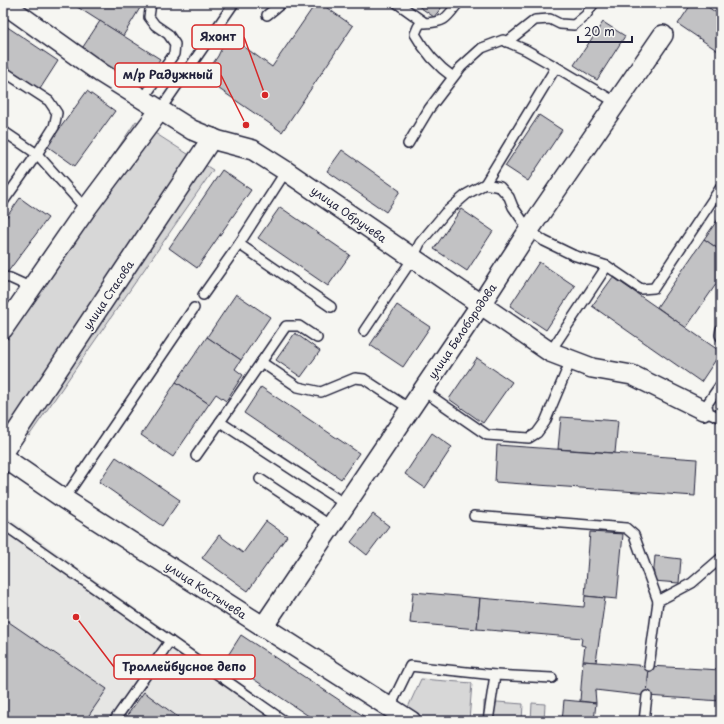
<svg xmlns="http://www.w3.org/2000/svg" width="724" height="724" font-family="'Playpen Sans',sans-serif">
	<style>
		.built { fill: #e6e6e4 }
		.green { fill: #d7d7d7; stroke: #7c7c89 }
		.building { fill: #c2c2c4; stroke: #22223b }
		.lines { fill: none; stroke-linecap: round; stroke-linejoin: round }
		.service-casing { stroke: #22223b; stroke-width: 12 }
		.minor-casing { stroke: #22223b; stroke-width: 22 }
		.service { stroke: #f6f6f2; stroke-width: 9 }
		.minor { stroke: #f6f6f2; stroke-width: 19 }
		.labels { text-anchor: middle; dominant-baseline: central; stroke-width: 3.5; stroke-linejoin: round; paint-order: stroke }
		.street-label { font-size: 11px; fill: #22223b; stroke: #f6f6f2 }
		.leader { fill: none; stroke: #d62828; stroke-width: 1.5 }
		.callout-dot { fill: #d62828; stroke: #f6f6f2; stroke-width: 1.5 }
		.callout { fill: #f6f6f2; stroke: #d62828; stroke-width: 1.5 }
		.callout-label { font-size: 12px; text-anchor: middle; font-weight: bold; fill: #22223b }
	</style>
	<rect width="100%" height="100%" fill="#f6f6f2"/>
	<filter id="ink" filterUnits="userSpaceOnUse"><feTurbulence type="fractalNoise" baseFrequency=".025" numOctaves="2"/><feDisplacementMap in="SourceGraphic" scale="8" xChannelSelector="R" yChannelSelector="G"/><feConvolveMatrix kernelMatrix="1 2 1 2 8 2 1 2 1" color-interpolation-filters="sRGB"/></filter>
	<g filter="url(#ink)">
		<!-- built -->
		<path class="built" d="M3,514l290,207h-290z"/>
		<!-- green -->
		<g class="green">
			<path d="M136,121l77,49 -184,266 -26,-17v-98z"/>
			<path d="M421,679l51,4 -3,38h-58l-7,-5z"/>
			<path d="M484,701l39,3 -1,17h-38z"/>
			<path d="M532,703l13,1 -1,17h-13z"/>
		</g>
		<!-- building -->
		<g class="building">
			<path d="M71,3h72l-20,33z"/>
			<path d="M316,3h4l33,23 -71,106 -79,-54 15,-22 10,-21 44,32z"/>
			<path d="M414,3h31l-11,14z"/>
			<path d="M692,3h10l19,13v37l-43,-29z"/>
			<path d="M100,21l60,38 -19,30 -60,-39z"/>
			<path d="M603,22l22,14 -28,44 -23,-15z"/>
			<path d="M3,24l55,37 -18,28 -37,-24z"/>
			<path d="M87,91l28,20 -40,55 -28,-20z"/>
			<path d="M539,115l23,15 -34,51 -23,-15z"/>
			<path d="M342,150l58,41 -14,21 -59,-41z"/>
			<path d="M222,170l29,20 -54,78 -28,-20z"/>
			<path d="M20,198l28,20 -41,55 -4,-3v-48z"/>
			<path d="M280,207l70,48 -22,31 -70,-48z"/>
			<path d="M461,209l32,22 -26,40 -33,-22z"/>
			<path d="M721,215v36l-17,-12z"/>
			<path d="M704,239l17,12v26l-35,51 -29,-21z"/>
			<path d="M539,262l36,24 -29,44 -36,-24z"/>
			<path d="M613,277l108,75 -20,30 -109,-76z"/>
			<path d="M236,294l34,23 -29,43 -34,-23z"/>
			<path d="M397,305l33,22 -27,40 -33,-22z"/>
			<path d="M295,333l25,18 -19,26 -25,-17z"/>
			<path d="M207,337l34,23 -6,9 8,6 -17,26 -10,-7 -7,10 -33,-22z"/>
			<path d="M477,358l35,24 -29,41 -34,-24z"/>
			<path d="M176,382l33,22 -36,53 -32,-22z"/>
			<path d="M261,387l98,66 -18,26 -97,-66z"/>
			<path d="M561,417l57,4 -3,32 -57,-4z"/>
			<path d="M432,433l20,14 -27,41 -20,-14z"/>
			<path d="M497,445l200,14 -2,37 -200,-14z"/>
			<path d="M116,457l64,43 -18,26 -63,-44z"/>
			<path d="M373,514l16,12 -22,29 -16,-13z"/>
			<path d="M266,521l21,15 -39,55 -46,-33 17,-23 24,18z"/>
			<path d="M590,532l33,2 -6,65 -32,-3z"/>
			<path d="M655,556l26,3 -2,24 -26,-2z"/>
			<path d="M413,592l67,6 -3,31 -67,-6z"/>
			<path d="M585,596l20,2 -9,64 -13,-1 2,-15 -4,-1 1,-7 -105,-9 3,-31 104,9z"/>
			<path d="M3,618l104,71 -22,32h-82z"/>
			<path d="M241,635l130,86h-55l-91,-61z"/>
			<path d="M583,661l66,5 -2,30 -52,-6 1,13 -16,-2z"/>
			<path d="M649,666l72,4v31l-74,-5z"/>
			<path d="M144,692l34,25 -3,4h-52z"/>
			<path d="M564,700l32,3 -2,18h-32z"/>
		</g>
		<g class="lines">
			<!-- service casing -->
			<g class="service-casing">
				<g id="service">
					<path d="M397,3l28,20c20,-1 21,-4 33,-20"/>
					<path d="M267,15l15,-12"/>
					<path d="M422,21l-4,6 -3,7c10,18 21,31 38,43"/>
					<path d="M507,42l28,-22 15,-1 10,5 14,1 12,-10 8,-12"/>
					<path d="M3,71l46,30 8,12 -3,14 -17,27 -34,-23"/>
					<path d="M143,99l31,-45 1,-10 -7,-10 -13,-9 -6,-8 2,-14"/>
					<path d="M160,110l74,-107"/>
					<path d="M408,144l21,-35 32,-42 21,-19 21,-8 23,10 30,17"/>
					<path d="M485,184l71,-117 61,36"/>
					<path d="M3,202l34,-48 49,55"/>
					<path d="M239,244l92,63"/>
					<path d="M3,277l7,1 22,10"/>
					<path d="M203,295l36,-51 47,-73"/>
					<path d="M721,329l-1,6 1,2"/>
					<path d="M364,331l49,-73 7,-15 25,-30 22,-19 18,-10 15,3 9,10 4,10 16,23 15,11 29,14 34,11"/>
					<path d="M317,338l-18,-12h-13l-66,96 125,82"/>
					<path d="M550,352l57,-86 34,23 13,-1 67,-101"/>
					<path d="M261,362l37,25 23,5 34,-14 9,1 46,30"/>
					<path d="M721,384l-18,26 18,8"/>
					<path d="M422,390l65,45 42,3 8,-5 8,-11 26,-62"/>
					<path d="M196,456l24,-34"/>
					<path d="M260,479l71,47"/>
					<path d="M64,499l130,-191"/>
					<path d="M474,516l152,12 8,7 24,66"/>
					<path d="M3,524l281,197"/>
					<path d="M649,666l9,-65 34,-18 29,-25"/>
					<path d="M390,707l20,-41 85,9"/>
					<path d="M114,721l56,-80"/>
					<path d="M488,721l7,-46 57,3"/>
					<path d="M644,721l3,-25"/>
				</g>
			</g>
			<!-- minor casing -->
			<g class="minor-casing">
				<g id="minor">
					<path d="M3,3l98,70 91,57 27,11 34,9 33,21 264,181 42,16 40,7 71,35"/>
					<path d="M3,329l83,-120 74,-99"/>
					<path d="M3,452l209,-314"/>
					<path d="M3,457l61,42 347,222"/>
					<path d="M263,627l218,-323 48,-74 134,-195"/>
				</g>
			</g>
			<!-- service -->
			<use href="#service" class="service"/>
			<!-- minor -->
			<use href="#minor" class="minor"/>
		</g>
	</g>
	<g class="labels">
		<!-- street labels -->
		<g class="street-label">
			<text transform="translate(349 214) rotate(35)">улица Обручева</text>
			<text transform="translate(108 295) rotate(-56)">улица Стасова</text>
			<text transform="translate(462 331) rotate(-56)">улица Белобородова</text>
			<text transform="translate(206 590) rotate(33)">улица Костычева</text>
		</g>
	</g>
	<!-- callouts -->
	<path class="leader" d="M265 95L244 37M246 125L221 75M76 617L114 667"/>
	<g class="callout-dot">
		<circle cx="265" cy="95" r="4"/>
		<circle cx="246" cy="125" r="4"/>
		<circle cx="76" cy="617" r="4"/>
	</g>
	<g class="callout">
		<rect x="192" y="25" width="52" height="24" rx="4"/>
		<rect x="115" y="63" width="106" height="24" rx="4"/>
		<rect x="114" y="655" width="141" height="24" rx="4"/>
	</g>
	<g class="callout-label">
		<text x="218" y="41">Яхонт</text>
		<text x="168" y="79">м/р Радужный</text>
		<text x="184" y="671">Троллейбусное депо</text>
	</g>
	<!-- margin -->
	<rect width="724" height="724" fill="none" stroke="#f6f6f2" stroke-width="16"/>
	<rect x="8" y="8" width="708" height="708" fill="none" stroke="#22223b" stroke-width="1.5" filter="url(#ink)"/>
	<!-- scale -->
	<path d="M578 36v6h54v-6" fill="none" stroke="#22223b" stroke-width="2"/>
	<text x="584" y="36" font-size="12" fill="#22223b" stroke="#f6f6f2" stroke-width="3" paint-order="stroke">20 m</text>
</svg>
